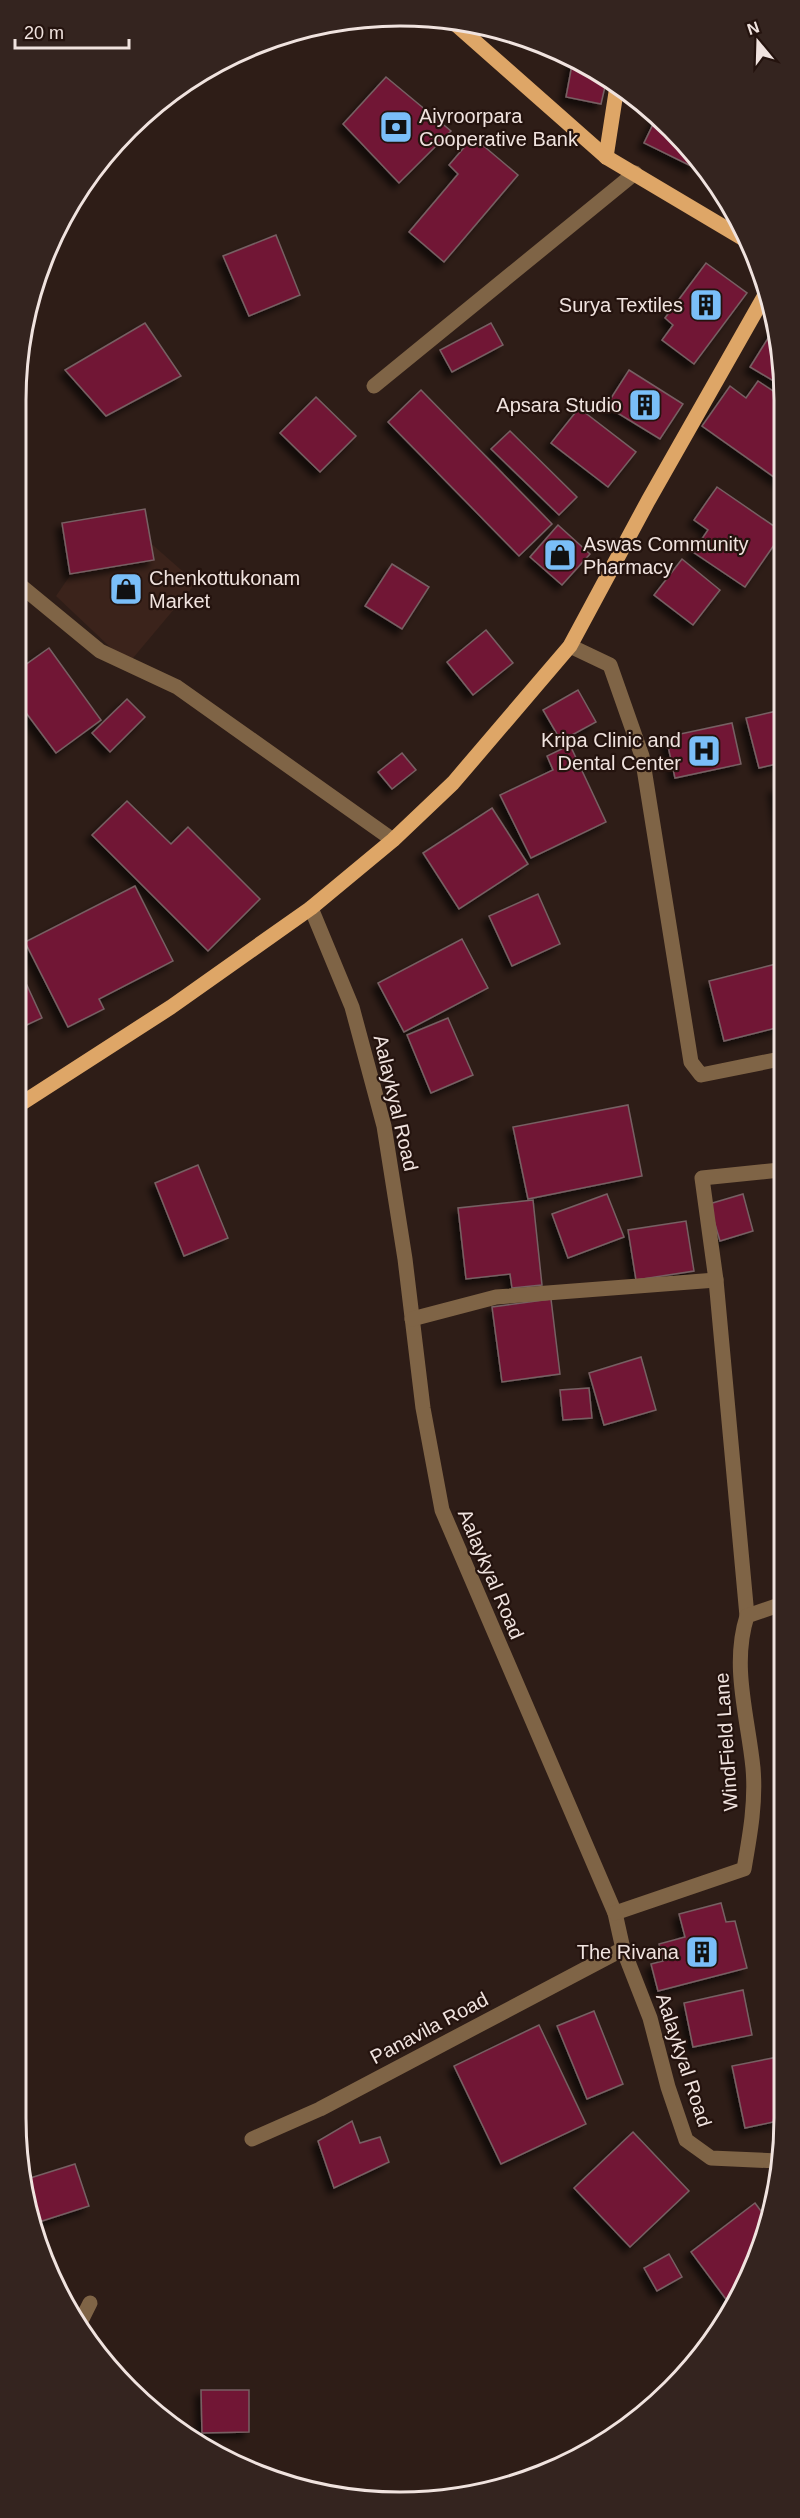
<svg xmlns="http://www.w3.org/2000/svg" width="800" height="2518" font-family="Helvetica,sans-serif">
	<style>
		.built { fill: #3b231b }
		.building { fill: #711934; stroke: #776064; stroke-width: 1.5; filter: url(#shadow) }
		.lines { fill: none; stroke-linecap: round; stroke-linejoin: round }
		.minor { stroke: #7f6446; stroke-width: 15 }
		.major { stroke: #dea667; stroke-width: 15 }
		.labels { text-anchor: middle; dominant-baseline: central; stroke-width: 4.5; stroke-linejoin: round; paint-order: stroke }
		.poi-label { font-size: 20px; fill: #f0e3df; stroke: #24130e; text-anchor: end }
		.street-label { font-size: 20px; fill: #f0e3df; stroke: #24130e }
		.rim { fill: none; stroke: #f0e3df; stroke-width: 3 }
	</style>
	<defs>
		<filter id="shadow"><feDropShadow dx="-5.5" dy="5.5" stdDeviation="3" flood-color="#0009"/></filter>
	</defs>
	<rect width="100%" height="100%" fill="#2e1d17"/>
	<!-- built -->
	<path class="built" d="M114,511l82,72 -68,81 -72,-68z"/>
	<!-- building -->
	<g class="building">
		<path d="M573,59l19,7 15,12 -6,26 -35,-7z"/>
		<path d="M386,77l65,54 -52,52 -56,-59z"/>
		<path d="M657,116l15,12 24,32 -3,7 -49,-24z"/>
		<path d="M473,137l45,38 -74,87 -35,-30 49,-58 -9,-9z"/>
		<path d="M276,235l24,60 -51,21 -26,-60z"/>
		<path d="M706,263l41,30 -53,71 -32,-24 11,-15 -8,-7z"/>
		<path d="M145,323l36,53 -75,40 -41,-46z"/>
		<path d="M491,323l12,22 -51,27 -12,-22z"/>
		<path d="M775,327l7,22v37l-32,-19z"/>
		<path d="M629,370l54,34 -23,35 -54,-33z"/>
		<path d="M758,381l24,16 -1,85 -79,-56 28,-40 16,12z"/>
		<path d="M421,390l131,134 -33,32 -131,-134z"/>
		<path d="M316,397l40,39 -36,36 -40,-39z"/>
		<path d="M579,408l57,44 -28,35 -57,-44z"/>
		<path d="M510,431l67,66 -18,18 -68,-66z"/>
		<path d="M717,487l64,44v4l-36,52 -52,-35 15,-22 -14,-10z"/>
		<path d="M145,509l9,51 -84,14 -8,-51z"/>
		<path d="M558,525l32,29 -28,31 -32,-28z"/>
		<path d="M682,559l38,31 -27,35 -39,-30z"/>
		<path d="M392,564l37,23 -27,42 -37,-23z"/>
		<path d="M486,630l27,33 -40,32 -26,-33z"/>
		<path d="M49,648l52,72 -45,33 -35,-47v-38z"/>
		<path d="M578,690l18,32 -35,19 -18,-31z"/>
		<path d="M127,699l18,18 -35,35 -18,-19z"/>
		<path d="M781,710v53l-22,5 -13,-50z"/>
		<path d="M732,723l9,41 -66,14 -9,-41z"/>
		<path d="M570,745l36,77 -75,36 -31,-63 53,-25 -6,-14z"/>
		<path d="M402,753l14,17 -24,19 -14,-17z"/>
		<path d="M781,787v47l-7,-46z"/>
		<path d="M127,801l44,43 17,-17 72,72 -52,52 -116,-116z"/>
		<path d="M492,808l36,56 -69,45 -36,-56z"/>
		<path d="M135,886l38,75 -74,38 5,10 -36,18 -43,-85z"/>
		<path d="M538,894l22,50 -48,22 -23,-50z"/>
		<path d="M462,939l26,49 -84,44 -26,-49z"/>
		<path d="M780,963v64l-56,14 -15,-60z"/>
		<path d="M25,981l17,37 -22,10v-44z"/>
		<path d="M448,1018l25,57 -42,18 -24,-58z"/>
		<path d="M628,1105l14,71 -114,23 -15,-72z"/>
		<path d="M198,1165l30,73 -44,18 -29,-73z"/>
		<path d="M607,1194l17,43 -56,21 -16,-44z"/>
		<path d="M743,1194l10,37 -33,10 -11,-37z"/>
		<path d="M533,1200l9,85 -30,3 -2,-14 -44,5 -8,-71z"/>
		<path d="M686,1221l8,50 -58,9 -8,-50z"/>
		<path d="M551,1299l9,75 -58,8 -10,-75z"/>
		<path d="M641,1357l15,53 -52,15 -15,-52z"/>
		<path d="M589,1388l3,30 -29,2 -3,-30z"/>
		<path d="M721,1903l5,19 9,-1 12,47 -89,23 -7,-27 12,-3 -4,-17 26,-7 -6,-23z"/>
		<path d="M743,1990l9,45 -59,12 -9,-44z"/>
		<path d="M594,2011l29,73 -36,15 -30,-73z"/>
		<path d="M539,2025l47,99 -85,40 -47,-98z"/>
		<path d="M778,2057v64l-33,7 -13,-62z"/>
		<path d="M352,2121l8,22 20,-6 9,25 -55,26 -16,-47z"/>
		<path d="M633,2132l56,59 -59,56 -56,-59z"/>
		<path d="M75,2164l14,42 -53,17 -9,-44z"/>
		<path d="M755,2203l12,16 -36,87 -40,-54z"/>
		<path d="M669,2254l13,23 -25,14 -13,-23z"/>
		<path d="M201,2390h48v42l-47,1z"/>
	</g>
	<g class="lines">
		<!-- minor -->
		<g class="minor">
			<path d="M374,386l261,-213"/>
			<path d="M21,586l79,65 77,36 216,153"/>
			<path d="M570,646l40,19 32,91 49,306 10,13 79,-16"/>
			<path d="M311,908l41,99 32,119 21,133 18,149 19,102 173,403 8,36 27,69 18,69 18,53 25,18 67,3"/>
			<path d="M412,1319l84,-22 220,-17"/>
			<path d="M747,1616l-31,-336 -14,-102 78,-8"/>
			<path d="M615,1913l129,-44c6,-34 12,-67 9,-101 -5,-51 -22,-102 -6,-152l32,-11"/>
			<path d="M252,2139l68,-30 303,-160"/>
			<path d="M80,2323l10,-20"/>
		</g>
		<!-- major -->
		<g class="major">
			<path d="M453,22l153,135 143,85"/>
			<path d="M606,157l11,-71"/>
			<path d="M19,1105l152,-98 140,-99 82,-68 60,-57 117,-137 78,-145 117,-206"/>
		</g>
	</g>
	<!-- icons -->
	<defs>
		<g id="bank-square" transform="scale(1.725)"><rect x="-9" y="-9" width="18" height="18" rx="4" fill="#7abef8" stroke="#24130e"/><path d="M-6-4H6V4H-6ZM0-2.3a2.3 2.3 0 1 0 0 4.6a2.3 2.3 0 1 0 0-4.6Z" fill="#111"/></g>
		<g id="building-square" transform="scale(1.725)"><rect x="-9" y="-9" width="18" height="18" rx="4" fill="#7abef8" stroke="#24130e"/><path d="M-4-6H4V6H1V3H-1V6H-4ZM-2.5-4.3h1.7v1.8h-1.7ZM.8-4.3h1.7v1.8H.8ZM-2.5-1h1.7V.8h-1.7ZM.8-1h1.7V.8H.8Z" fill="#111"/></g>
		<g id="shop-square" transform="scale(1.725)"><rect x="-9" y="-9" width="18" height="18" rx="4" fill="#7abef8" stroke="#24130e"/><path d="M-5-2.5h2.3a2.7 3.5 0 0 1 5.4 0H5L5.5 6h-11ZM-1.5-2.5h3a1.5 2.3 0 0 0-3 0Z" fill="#111"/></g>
		<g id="hospital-square" transform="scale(1.725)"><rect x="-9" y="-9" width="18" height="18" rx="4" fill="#7abef8" stroke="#24130e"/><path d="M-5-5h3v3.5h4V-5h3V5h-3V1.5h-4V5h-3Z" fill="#111"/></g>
	</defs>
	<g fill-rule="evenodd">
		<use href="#bank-square" x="396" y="127"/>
		<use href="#building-square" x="706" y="305"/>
		<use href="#building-square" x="645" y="405"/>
		<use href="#shop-square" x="560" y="555"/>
		<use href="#shop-square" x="126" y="589"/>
		<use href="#hospital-square" x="704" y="751"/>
		<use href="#building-square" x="702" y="1952"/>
	</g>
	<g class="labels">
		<!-- poi labels -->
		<g class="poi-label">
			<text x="419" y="116" text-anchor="start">Aiyroorpara<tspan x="419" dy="23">Cooperative Bank</tspan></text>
			<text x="683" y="305">Surya Textiles</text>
			<text x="622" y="405">Apsara Studio</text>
			<text x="583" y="544" text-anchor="start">Aswas Community<tspan x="583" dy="23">Pharmacy</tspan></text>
			<text x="149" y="578" text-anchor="start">Chenkottukonam<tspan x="149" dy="23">Market</tspan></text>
			<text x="681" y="740">Kripa Clinic and<tspan x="681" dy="23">Dental Center</tspan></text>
			<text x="679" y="1952">The Rivana</text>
		</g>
		<!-- street labels -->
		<g class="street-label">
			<text transform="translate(396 1103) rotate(77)">Aalaykyal Road</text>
			<text transform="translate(491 1574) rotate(67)">Aalaykyal Road</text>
			<text transform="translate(726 1742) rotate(-94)">WindField Lane</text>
			<text transform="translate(429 2028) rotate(-28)">Panavila Road</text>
			<text transform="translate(684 2060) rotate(72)">Aalaykyal Road</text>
		</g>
	</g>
	<!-- crop -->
	<path d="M0 0H800V2518H0ZM400 26H400A374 374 0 0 1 774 400V2118A374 374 0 0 1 400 2492H400A374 374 0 0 1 26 2118V400A374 374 0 0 1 400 26Z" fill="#34241f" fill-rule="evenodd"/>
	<path class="rim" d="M400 26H400A374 374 0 0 1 774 400V2118A374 374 0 0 1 400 2492H400A374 374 0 0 1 26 2118V400A374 374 0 0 1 400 26Z"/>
	<!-- north arrow -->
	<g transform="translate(758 42) rotate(341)" stroke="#24130e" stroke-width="4.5" paint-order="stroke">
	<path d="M0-4.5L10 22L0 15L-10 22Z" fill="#f0e3df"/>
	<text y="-9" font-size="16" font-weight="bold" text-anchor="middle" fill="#f0e3df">N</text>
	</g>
	<!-- scale -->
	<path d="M15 39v9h114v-9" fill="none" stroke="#f0e3df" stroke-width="3"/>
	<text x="24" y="39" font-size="18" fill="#f0e3df" stroke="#24130e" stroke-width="4.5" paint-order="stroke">20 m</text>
</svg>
